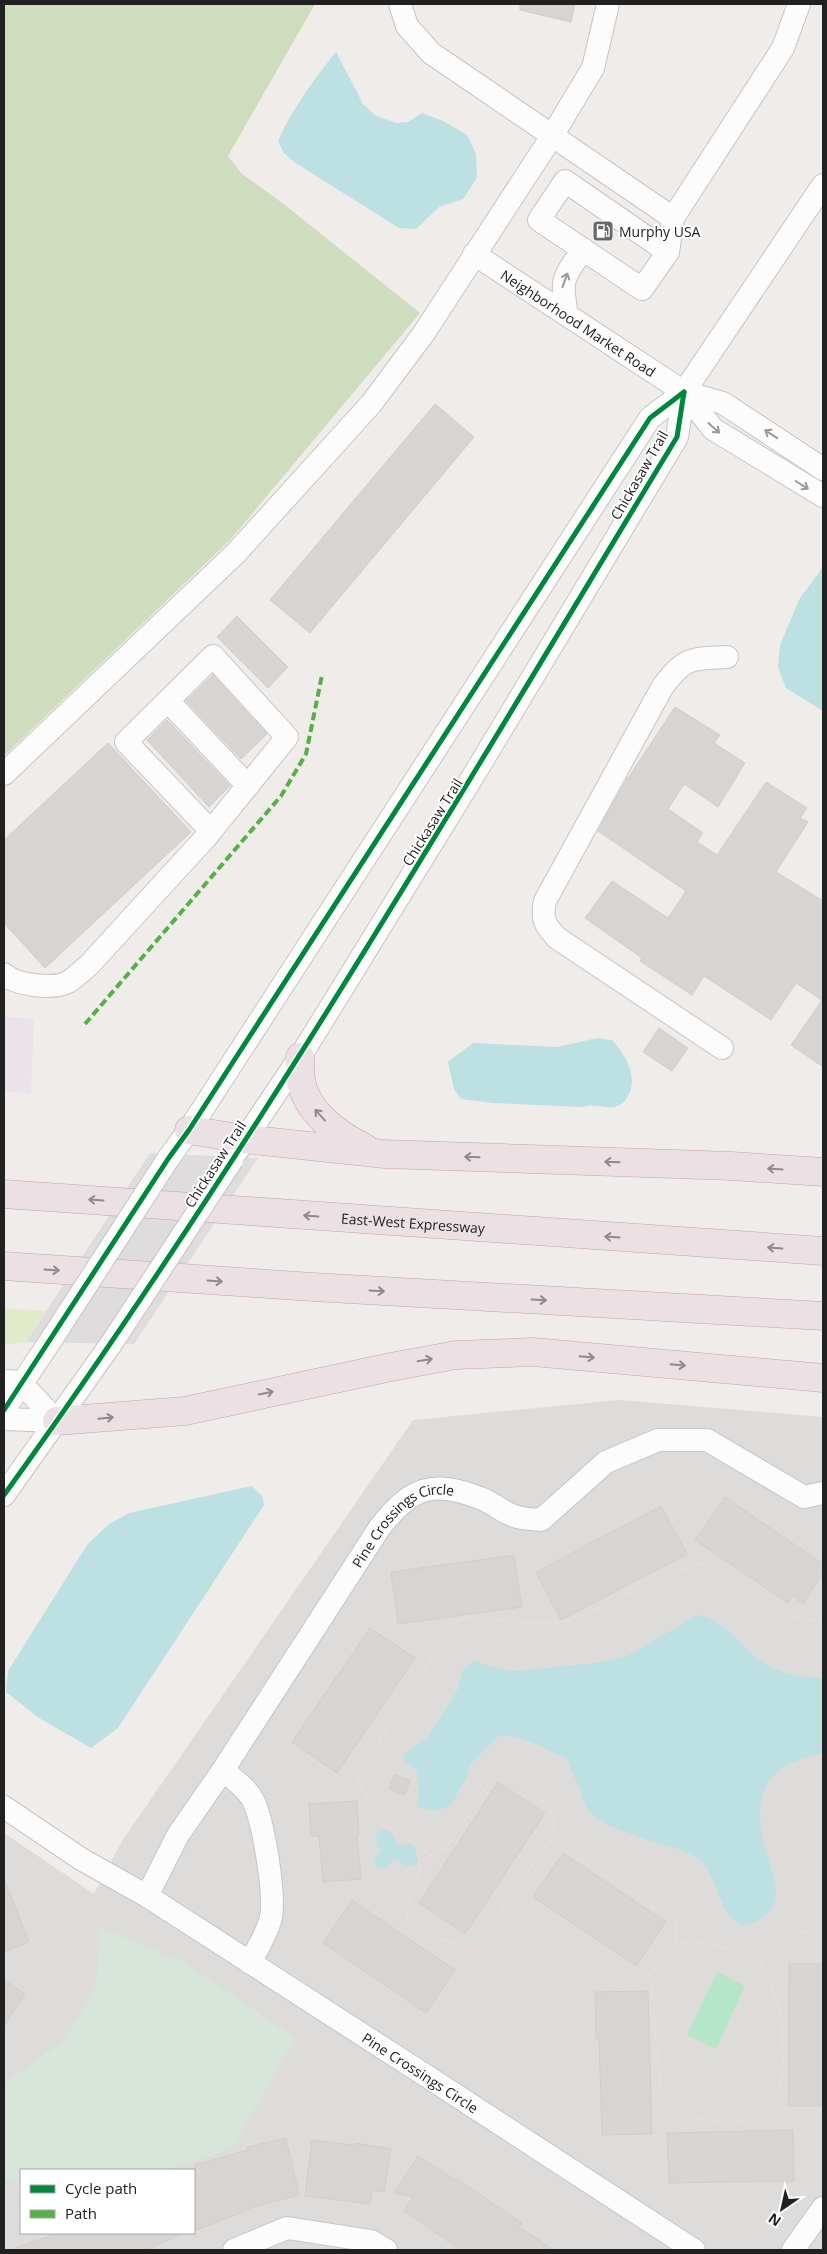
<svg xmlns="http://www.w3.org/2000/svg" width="827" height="2254" font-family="'Open Sans',sans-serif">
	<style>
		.residential { fill: #dedcdb; fill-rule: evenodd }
		.industrial { fill: #ece2ea }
		.grass { fill: #e1ebc8 }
		.forest { fill: #cfddbe }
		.wetland { fill: #d7e5da }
		.pitch { fill: #b5e6c9 }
		.water { fill: #bde0e2 }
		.pier { fill: #dedcdc }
		.building { fill: #d7d4d2; stroke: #d2cdca }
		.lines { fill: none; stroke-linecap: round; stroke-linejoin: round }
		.minor-casing { stroke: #c6c5c4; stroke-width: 24 }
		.highway-casing { stroke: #c5a0b0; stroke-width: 29 }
		.path { stroke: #ecdbdb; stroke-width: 3; stroke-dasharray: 2.5 2.5; stroke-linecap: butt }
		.minor { stroke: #fdfcfc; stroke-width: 22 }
		.highway { stroke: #ebe0e3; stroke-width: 28 }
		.minor-bridge-casing { stroke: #c6c5c4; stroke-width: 24; stroke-linecap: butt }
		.minor-bridge { stroke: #fdfcfc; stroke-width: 22 }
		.quiet { stroke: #55b145; stroke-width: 4; stroke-dasharray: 8 4; stroke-linecap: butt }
		.cycleway-casing { stroke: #fff; stroke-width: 8 }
		.cycleway { stroke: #00873e; stroke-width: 5 }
		.oneway { stroke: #9a9999 }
		.oneway2 { stroke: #908a8c }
		.labels { text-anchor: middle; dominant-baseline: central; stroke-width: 4; stroke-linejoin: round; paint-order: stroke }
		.poi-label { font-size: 14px; fill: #212121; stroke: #fff; text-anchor: start }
		.street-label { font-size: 14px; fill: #212121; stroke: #fff }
	</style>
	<rect width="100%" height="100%" fill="#efece9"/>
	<!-- residential -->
	<path class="residential" d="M619,1400l204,17v833h-819v-417l90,61 28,-53 291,-421zM21,2170h173v63h-173z"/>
	<!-- industrial -->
	<path class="industrial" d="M4,1017l30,2 -3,74 -27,-1z"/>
	<!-- grass -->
	<path class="grass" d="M4,1308l41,3 -19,31 -22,3z"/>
	<!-- forest -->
	<path class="forest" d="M4,4h311l-87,152 14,18 39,28 139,111 -190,227 -226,216z"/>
	<!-- wetland -->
	<path class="wetland" d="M101,1928l82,34 112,76 -64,111 -63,21h-147v15l-17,-5v-97l61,-43 31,-55z"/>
	<!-- pitch -->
	<path class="pitch" d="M717,1972l28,14 -29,63 -29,-14z"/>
	<!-- water -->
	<g class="water">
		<path d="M336,52l27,52 13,12 20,7 12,-1 14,-9 21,8 24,14 9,19 1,24 -14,21 -24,8 -23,22 -17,-1 -105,-66 -10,-9 -6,-12c14,-32 36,-62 58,-89z"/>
		<path d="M823,567v144l-37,-23 -8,-21 2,-22 20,-47z"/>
		<path d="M597,1038l15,2c13,14 27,37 16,56 -4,7 -8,10 -15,11 -12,1 -20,-4 -31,0l-89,-4 -32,-4 -7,-10 -6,-27 25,-19 84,4z"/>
		<path d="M252,1486l10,10 2,9 -146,223 -27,20 -52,-30 -33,-26 2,-21 79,-126 22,-21 20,-11z"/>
		<path d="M697,1615c34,6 43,36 70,50 18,10 37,13 56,12v76c-14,4 -30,7 -42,16 -33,25 -19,67 -10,99 4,13 8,28 0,40 -5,8 -11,13 -20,16 -28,9 -33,-48 -50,-63 -15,-13 -41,-16 -59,-23 -17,-7 -47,-14 -56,-31 -3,-5 -4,-12 -6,-18 -5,-10 -10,-20 -13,-31 -24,-7 -41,-24 -68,-22l-29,29 -3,12 -16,28 -14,6 -20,-4 2,-15 -2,-21 -12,-10 -3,-6 25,-17 31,-49 5,-20 12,-9 10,5 27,6 85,-8 32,-8z"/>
		<path d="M386,1830l6,3 6,12 12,-1 5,3 3,14 -4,4 -8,1 -12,-7 -9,10 -9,-2 -2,-10 8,-6 -5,-7 -1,-9 4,-4z"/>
	</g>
	<!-- pier -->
	<path class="pier" d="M150,1153l108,5 -124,186 -108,-2z"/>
	<!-- building -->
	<g class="building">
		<path d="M520,4h55l-4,18 -51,-12z"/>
		<path d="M435,404l39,33 -164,196 -40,-33z"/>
		<path d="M237,616l51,51 -20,21 -51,-51z"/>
		<path d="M213,675l54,59 -26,25 -55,-58z"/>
		<path d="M675,707l45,28 -6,8 31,20 -27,44 -34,-23 -16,25 35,24 -6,9 20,13 49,-73 41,26 -7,10 8,4 -32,50 47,29v166l-32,-22 31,-45 -26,-17 -25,37 -67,-44 -12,19 -52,-34 2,-3 -57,-40 27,-37 56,37 18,-27 -88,-60 26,-47z"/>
		<path d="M167,720l63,66 -21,21 -62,-67z"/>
		<path d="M108,743l83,89 -146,136 -41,-45v-83z"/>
		<path d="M659,1028l29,20 -16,23 -29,-19z"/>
		<path d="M725,1497l98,67v9l-20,31 -10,-8 -5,7 -93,-63z"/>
		<path d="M661,1506l26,48 -126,66 -25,-48z"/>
		<path d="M508,1556h6l8,51 -124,17 -7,-52z"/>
		<path d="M370,1628l45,30 -78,115 -45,-31z"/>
		<path d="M394,1775l16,5 -5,15 -16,-6z"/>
		<path d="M498,1782l47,31 -80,121 -46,-31z"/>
		<path d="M357,1801l2,33h-2l4,45 -38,3 -4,-46h-8l-2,-32z"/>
		<path d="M563,1853l103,69 -30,44 -103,-69z"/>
		<path d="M4,1879l25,63 -25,10z"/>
		<path d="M352,1900l103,70 -29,43 -103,-70z"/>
		<path d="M789,1964h34v142h-35z"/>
		<path d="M4,1980l21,14 -21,32z"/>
		<path d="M648,1991l4,143 -50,1 -3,-96h-3l-1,-47z"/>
		<path d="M793,2130l1,51 -125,2 -2,-50z"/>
		<path d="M286,2138l13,57 -56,15v2l-49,19v-66l54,-15 -1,-3z"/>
		<path d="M312,2140l42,5 1,-2 36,6 -7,43 -12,-2 -2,14 -65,-8z"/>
		<path d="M418,2156l38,24 1,-1 65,44 -3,4 35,23h-93l-57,-39 9,-14 -19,-4z"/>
		<path d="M59,2233h123l-34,17h-132l-1,-2z"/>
	</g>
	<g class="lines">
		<!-- minor casing -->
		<g class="minor-casing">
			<g id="minor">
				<path d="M400,4l7,22 24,27 242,165 110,-170 16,-44"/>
				<path d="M668,252l-103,-71 -26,39 103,69 26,-37 5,-34"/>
				<path id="s1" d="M474,254l210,138 29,37 110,67"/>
				<path d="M567,314c-7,-36 -4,-35 16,-65"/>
				<path d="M684,392l39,11 100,66"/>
				<path d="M168,701l80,85"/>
				<path d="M4,774l232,-221 135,-149 53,-71 128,-197 41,-68 15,-64"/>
				<path d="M4,974c12,11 48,16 64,8 7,-4 15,-12 21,-17l119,-130 3,-4 76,-94 -74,-81 -87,86 85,89"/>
				<path d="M722,1048l-165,-110c-12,-13 -16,-19 -12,-37l118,-215c23,-30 28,-27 64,-29"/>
				<path d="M237,1151l63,-94 175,-284 202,-336 7,-45"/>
				<path d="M168,1159l21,-29 461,-712 34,-26 139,-207"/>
				<path d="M7,1381l13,1 37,39"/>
				<path d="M4,1410l45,-67"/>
				<path d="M4,1419l53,2"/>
				<path d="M4,1495l107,-151"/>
				<path d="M223,1770c10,9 24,18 30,30 10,20 24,100 17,121 -4,14 -13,28 -20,42"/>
				<path id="s2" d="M4,1807l77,52 66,37 281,181 266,173"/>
				<path id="s3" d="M147,1896l31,-61 45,-65 157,-243c31,-39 51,-48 100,-29 12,4 22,14 34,18 8,3 18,3 27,4l65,-58 52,-22h49l97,57 19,-4"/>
				<path d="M234,2250l53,-22 84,13 15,9"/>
				<path d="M793,2250l30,-42"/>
			</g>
		</g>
		<!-- highway casing -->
		<g class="highway-casing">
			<g id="highway">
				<path d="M300,1057c0,7 0,16 1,23 5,32 37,55 64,68"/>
				<path d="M189,1130l55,9 141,15 346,12 92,6"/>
				<path id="s4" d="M4,1194l819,57"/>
				<path d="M4,1266l309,21 510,29"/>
				<path d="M57,1421l128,-10 206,-44 65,-12 77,-3 290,26"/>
			</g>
		</g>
		<!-- path -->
		<g class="path">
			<path d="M550,1840l-43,61 -10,20 -21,31 -69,-26 1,-27 15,-37 7,-6 15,-7 50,-75c13,-3 53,25 57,38 4,10 1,18 -2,28l124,80c9,26 -9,37 -24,55l10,115c2,3 3,8 6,10 4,5 30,19 36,20 20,5 54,3 69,-12 16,-17 14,-74 9,-96 -4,-18 -11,-34 -20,-50l28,-31 7,-1 28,4"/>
			<path d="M430,1856c-15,-17 -37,-21 -50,-37 -9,-11 -16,-28 -23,-41l96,-154 14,-7 63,6 38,-2 127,-57 16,2 51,38 44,16h17"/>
			<path d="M676,1944c30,-6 58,6 84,18"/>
		</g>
		<!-- minor -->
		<use href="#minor" class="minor"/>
		<!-- highway -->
		<use href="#highway" class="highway"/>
		<!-- minor-bridge casing -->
		<g class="minor-bridge-casing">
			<g id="minor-bridge">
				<path d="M49,1343l119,-184"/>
				<path d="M111,1344l121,-184"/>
			</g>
		</g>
		<!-- minor-bridge -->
		<use href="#minor-bridge" class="minor-bridge"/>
		<!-- quiet -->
		<path class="quiet" d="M85,1024l196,-228 25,-42 16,-79"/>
		<!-- cycleway casing -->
		<g class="cycleway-casing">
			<g id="cycleway">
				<path d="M4,1410l164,-251 21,-29 461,-712 34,-26"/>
				<path d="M4,1495c245,-339 456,-700 673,-1058l7,-45"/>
			</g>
		</g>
		<!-- cycleway -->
		<use href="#cycleway" class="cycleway"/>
	</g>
	<!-- one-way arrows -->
	<defs><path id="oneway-shaft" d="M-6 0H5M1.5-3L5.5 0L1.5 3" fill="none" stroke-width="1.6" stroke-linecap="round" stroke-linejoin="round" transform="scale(1.25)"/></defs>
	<g class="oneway">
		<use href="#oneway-shaft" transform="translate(565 280) rotate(-70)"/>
		<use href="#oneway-shaft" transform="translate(714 428) rotate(42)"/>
		<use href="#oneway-shaft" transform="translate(771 434) rotate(-147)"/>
		<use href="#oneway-shaft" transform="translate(802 485) rotate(32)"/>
	</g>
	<g class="oneway2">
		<use href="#oneway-shaft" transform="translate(320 1115) rotate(-132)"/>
		<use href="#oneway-shaft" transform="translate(472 1157) rotate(-178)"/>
		<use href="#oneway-shaft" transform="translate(612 1162) rotate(-178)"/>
		<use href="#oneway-shaft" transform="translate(775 1169) rotate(-176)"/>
		<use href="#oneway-shaft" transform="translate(96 1200) rotate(-176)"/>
		<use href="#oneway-shaft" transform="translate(311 1216) rotate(-176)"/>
		<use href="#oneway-shaft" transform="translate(612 1237) rotate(-176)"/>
		<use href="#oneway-shaft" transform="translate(775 1248) rotate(-176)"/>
		<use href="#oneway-shaft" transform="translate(52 1270) rotate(4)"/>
		<use href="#oneway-shaft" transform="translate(215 1281) rotate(4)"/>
		<use href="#oneway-shaft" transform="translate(377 1291) rotate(3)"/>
		<use href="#oneway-shaft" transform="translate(539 1300) rotate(3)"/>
		<use href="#oneway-shaft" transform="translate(587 1357) rotate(5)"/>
		<use href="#oneway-shaft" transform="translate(425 1360) rotate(-10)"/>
		<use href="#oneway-shaft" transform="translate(678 1365) rotate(5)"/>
		<use href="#oneway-shaft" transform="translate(266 1393) rotate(-12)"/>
		<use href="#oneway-shaft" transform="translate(106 1418) rotate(-6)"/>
	</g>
	<!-- icons -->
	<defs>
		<g id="fuel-square" transform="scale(1.125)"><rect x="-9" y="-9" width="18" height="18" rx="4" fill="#696867" stroke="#fff"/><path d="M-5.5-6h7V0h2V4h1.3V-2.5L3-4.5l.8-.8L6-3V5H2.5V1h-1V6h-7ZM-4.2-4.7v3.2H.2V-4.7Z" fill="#fff"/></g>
	</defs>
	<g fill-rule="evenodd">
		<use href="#fuel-square" x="603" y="231"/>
	</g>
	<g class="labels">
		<!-- poi labels -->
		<g class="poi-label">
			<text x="619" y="231">Murphy USA</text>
		</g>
		<!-- street labels -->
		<g class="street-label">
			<text stroke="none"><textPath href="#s1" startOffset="125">Neighborhood Market Road</textPath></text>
			<text transform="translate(639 475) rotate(-60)">Chickasaw Trail</text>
			<text transform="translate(432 822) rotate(-58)">Chickasaw Trail</text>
			<text transform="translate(215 1164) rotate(-57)">Chickasaw Trail</text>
			<text stroke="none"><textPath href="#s4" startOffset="410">East-West Expressway</textPath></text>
			<text stroke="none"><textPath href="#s3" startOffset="458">Pine Crossings Circle</textPath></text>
			<text stroke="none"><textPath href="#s2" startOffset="494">Pine Crossings Circle</textPath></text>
		</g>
	</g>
	<!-- border -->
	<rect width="827" height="2254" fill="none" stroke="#212121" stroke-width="10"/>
	<!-- legend -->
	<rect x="20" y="2169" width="175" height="65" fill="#ffffff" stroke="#a6a6a6"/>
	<rect x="30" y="2185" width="25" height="8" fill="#00873e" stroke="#a6a6a6"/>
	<text x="65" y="2194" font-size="15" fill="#212121">Cycle path</text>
	<rect x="30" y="2210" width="25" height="8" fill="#55b145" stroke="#a6a6a6"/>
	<text x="65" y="2219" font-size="15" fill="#212121">Path</text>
	<!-- north arrow -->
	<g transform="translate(782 2209) rotate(214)" stroke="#ffffff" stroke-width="4" paint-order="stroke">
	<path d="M0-4L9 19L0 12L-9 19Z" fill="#212121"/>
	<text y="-8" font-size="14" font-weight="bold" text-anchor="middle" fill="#212121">N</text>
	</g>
</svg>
